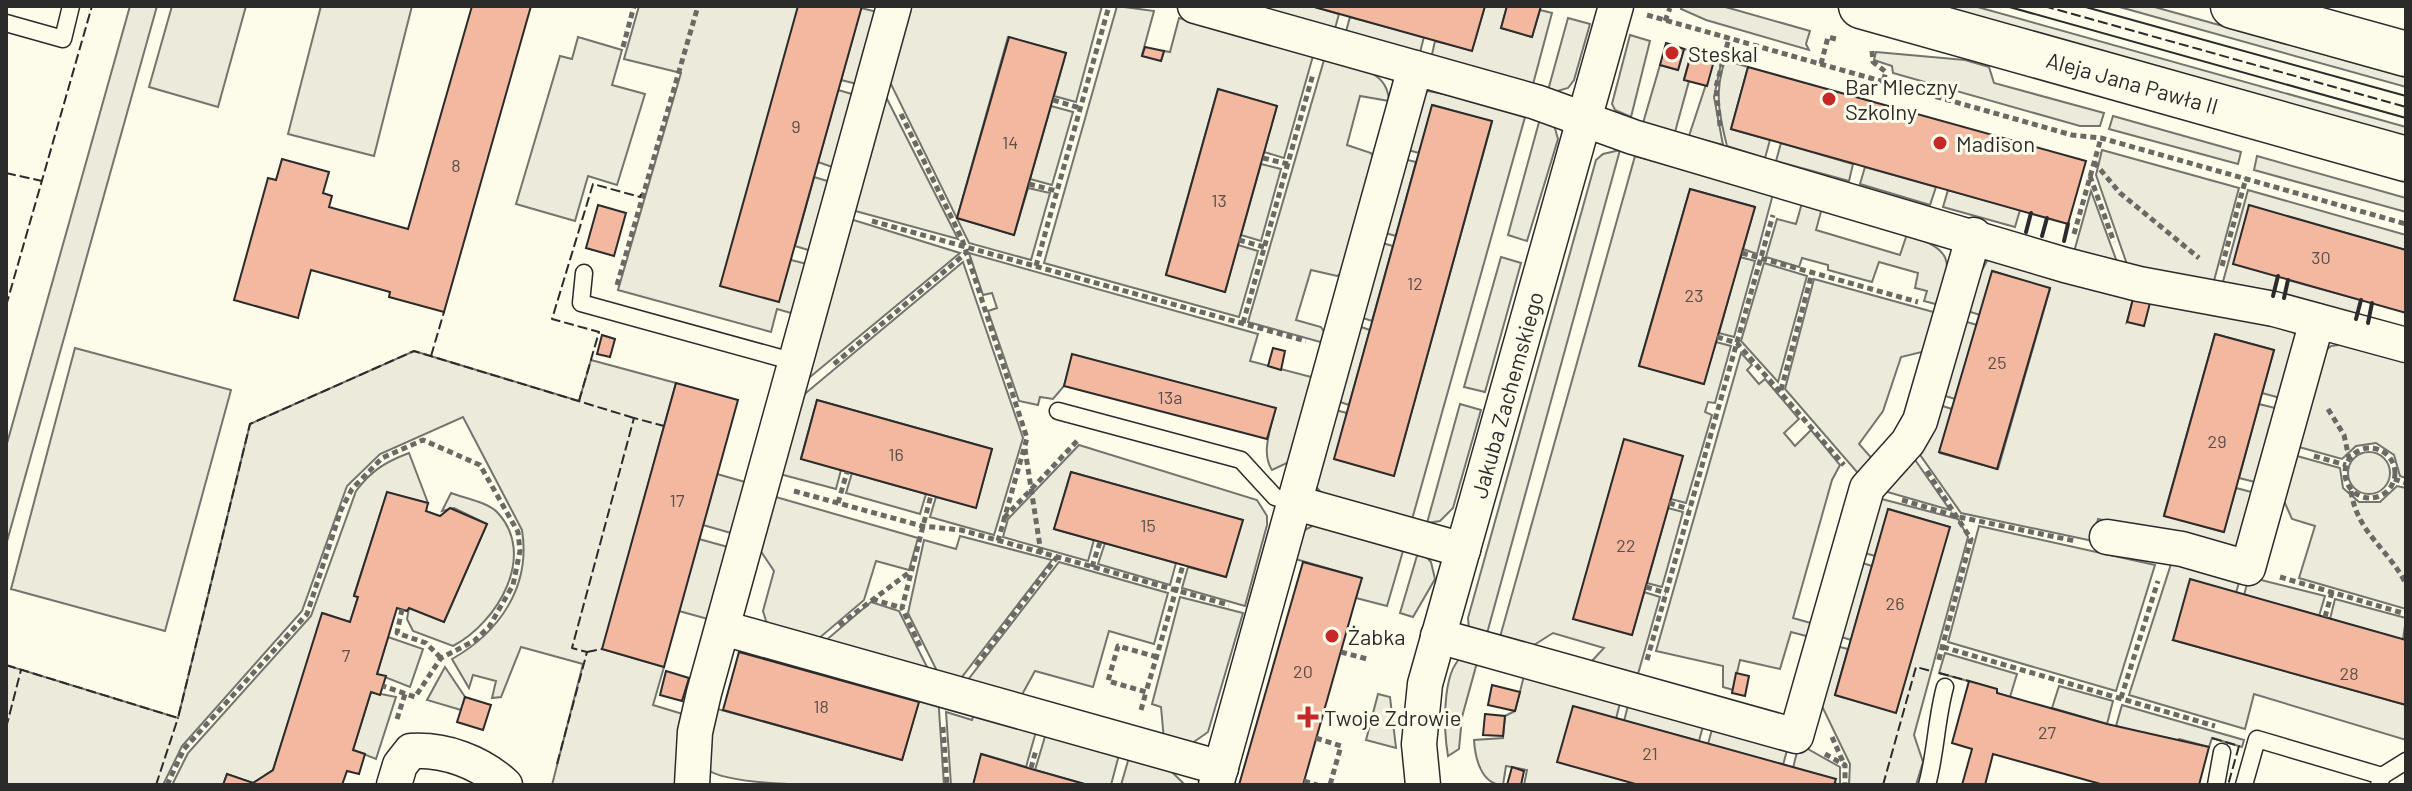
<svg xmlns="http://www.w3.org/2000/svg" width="2412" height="791" font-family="Barlow,sans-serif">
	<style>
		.green { fill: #ecebdb; stroke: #74746e; stroke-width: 2 }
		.building { fill: #f2b8a0; stroke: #2b2b2b; stroke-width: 2 }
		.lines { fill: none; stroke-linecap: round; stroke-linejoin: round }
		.lane-casing { stroke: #2b2b2b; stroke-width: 19 }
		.street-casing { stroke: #2b2b2b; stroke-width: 37 }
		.primary-casing { stroke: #2b2b2b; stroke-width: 47 }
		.path { stroke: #6a6964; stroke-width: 5; stroke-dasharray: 6 4; stroke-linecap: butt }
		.lane { stroke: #fdfbea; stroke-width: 16 }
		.street { stroke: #fdfbea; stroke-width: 34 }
		.primary { stroke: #fdfbea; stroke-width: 44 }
		.tram { stroke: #2b2b2b; stroke-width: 2 }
		.fence { stroke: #2b2b2b; stroke-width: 2; stroke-dasharray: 10 4; stroke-linecap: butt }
		.wall { stroke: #2b2b2b; stroke-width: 4 }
		.poi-dot { fill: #c62828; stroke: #fdfbea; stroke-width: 3 }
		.labels { text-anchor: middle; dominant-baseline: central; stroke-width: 6; stroke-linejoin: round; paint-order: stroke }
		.number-label { font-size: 18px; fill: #5d4e48 }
		.poi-label { font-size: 22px; fill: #2b2b2b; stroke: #fdfbea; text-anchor: start }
		.street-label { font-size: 22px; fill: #2b2b2b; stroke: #fdfbea }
	</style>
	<rect width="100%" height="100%" fill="#fdfbea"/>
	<!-- green -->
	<g class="green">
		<path d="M130,6h27l-151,539v-98z"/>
		<path d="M172,6h74l-28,101 -69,-20z"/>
		<path d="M321,6h91l-38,150 -86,-22z"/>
		<path d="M639,6h159l-7,254 20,5 -13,50 -21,-6 -6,23 -153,-42 63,-217 -57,-14z"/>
		<path d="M908,6h194l-26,96 -22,-6 12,-43 -58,-16 -51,181 57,17 14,-47 22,5 -19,67 -62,-17 -83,-169z"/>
		<path d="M1117,6l37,5 -12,44 19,5 3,-9 6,1 9,-34 134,38 -29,102 -20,-6 13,-46 -59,-17 -52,185 59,18 13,-47 20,6 -19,66 -195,-54z"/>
		<path d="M1262,6h49l28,8 -5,18 -73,-21z"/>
		<path d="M1485,6h22l-6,22 31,9 8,-27 12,3 -20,75 -101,-29 4,-18 37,9z"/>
		<path d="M1682,6h40l88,25 -4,13 3,6 -103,-30 -25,-11z"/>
		<path d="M1937,6h37l432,121v10z"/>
		<path d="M2116,6h35l255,71v10z"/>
		<path d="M861,8l20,5 -20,72 -20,-5z"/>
		<path d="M1350,17l74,20 -5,19 -74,-21z"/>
		<path d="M1568,18l22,6 -16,56 -6,8 -21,6z"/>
		<path d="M1630,35l20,6 -19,76 -16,-7 -3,-6z"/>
		<path d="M578,37l44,13 -10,35 33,9 -28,91 -29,-9 -13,45 -59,-17 44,-148 12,3z"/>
		<path d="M1684,49l8,2 -8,28 5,2 -14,51 -32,-9 17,-58 18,5z"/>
		<path d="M1876,52l89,8 24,7 5,16 110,30 -4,13h-20l-187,-53 -1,-7 -18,-6z"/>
		<path d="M1715,57l7,2 -8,38 9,48 -34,-9z"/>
		<path d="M1324,60c28,8 63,7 65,41l-29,-5 -13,49 24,8 5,8 -33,112 -6,3 -26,-6 -15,50 25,7 5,8 -2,8 -76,-21z"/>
		<path d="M1725,60l23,7 -17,62 39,11 -5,18 -38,-12c-8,-32 -13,-53 -2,-86z"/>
		<path d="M882,89l76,150 -110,-30z"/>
		<path d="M838,90l21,6 -21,73 -20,-7z"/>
		<path d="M1428,91l99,19 -116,413 -88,-28 -10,-12 15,-75 19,5 -12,46 59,16 98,-353 -59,-17 -14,48 -18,-5 21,-52z"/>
		<path d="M1051,106l22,6 -21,73 -22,-6z"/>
		<path d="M1541,115l13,10 4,14 -31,102 -19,-6z"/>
		<path d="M2113,116l128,36 -3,12 -129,-35z"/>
		<path d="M1781,143l72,21 -4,17 -73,-20z"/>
		<path d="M1620,150l-134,487 -17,-8 -1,-11 128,-458 7,-6z"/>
		<path d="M2102,150l137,38 -27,100 -82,-15 -34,-98z"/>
		<path d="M1635,156l138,38 -16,60 -14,-5 12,-42 -65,-18 -51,176 64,19 13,-42 15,4 -16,57 -7,-1 -3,10 7,3 -26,88 -15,-4 11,-43 -58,-16 -50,178 58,17 12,-43 16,5 -22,77 -47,-12 13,-14 -51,-15 -19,12 -34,-8z"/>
		<path d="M2257,156l149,42v14l-152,-42z"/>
		<path d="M1399,158l17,4 -20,74 -18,-5z"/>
		<path d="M1261,164l20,5 -20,72 -20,-6z"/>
		<path d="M1865,167l71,20 -6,18 -70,-21z"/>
		<path d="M814,177l20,6 -19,69 -20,-6z"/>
		<path d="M1948,190l72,20 -5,17 -72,-20z"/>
		<path d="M2248,190l158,45v15l-157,-44 29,70 -5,19 -52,-6z"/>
		<path d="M2091,191l30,82 -49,-14z"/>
		<path d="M1802,203l20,5 -6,22 84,25 7,-21c47,17 45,25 32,71l-15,-4 3,-10 -12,-3 3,-15 -39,-11 -7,20 -44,-12v-5l-26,-7 -3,9 -33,-10 11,-38 19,5z"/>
		<path d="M847,218l113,35 -162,134z"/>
		<path d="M1375,241l18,5 -21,75 -18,-6z"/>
		<path d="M969,253l289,81 -8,27 65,17 -26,84 -17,8c-12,-18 0,-43 3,-62l-202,-53 -9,31 -11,13 -13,-2 -2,8 -19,-4 -31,-90 9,-3 -5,-15 -9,2z"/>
		<path d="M1501,257l20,6 -36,129 -21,-5z"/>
		<path d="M1740,257l15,4 -21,76 -15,-4z"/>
		<path d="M1988,259l146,36 -7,27 24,-23 142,31 3,7 -12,62 -22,-6 12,-43 -59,-16 -51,181 59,17 13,-44 23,6 -20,54h-14l-127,-29 -5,22 -132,-28 -45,-64 17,-46 19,6 -12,44 58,16 52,-180 -57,-18 -13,44 -19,-6z"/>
		<path d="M963,262l60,176 -29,97 -64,-18 6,-20 40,10 16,-58 -175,-49 -16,58 40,12 -5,19 -60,-16 19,-71z"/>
		<path d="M1764,263l43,13 -29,106 -37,-41z"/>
		<path d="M1814,279l123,34 -11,38 -25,6 -18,54 -24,33 17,19 -13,16 -78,-90z"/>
		<path d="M2288,280l73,20 -5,19 -72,-20z"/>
		<path d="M1957,319l20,6 -22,74 -19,-6z"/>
		<path d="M1352,324l18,6 -21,75 -18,-6z"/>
		<path d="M2346,344l60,17v117l-6,-2 -6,-21 -18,-12 -20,3 -14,13 -43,-12 26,-96 6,-5z"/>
		<path d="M75,348l156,42 -66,241 -154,-42z"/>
		<path d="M414,351l165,50 12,-41 85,23 -73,266 61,18 -11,38 33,10 -5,70h-129l31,-121 -62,-17 -20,50 -9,1 4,-17 -23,-6 -4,13 -17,-29c48,-27 79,-73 70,-129l-59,-113 -83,37 -33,32 -45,125 -120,135 -19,39h-157v-120l172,53 72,-294z"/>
		<path d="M1741,353l11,12 -5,5 12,14 6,-5 34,40 -15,14 11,13 16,-16 29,35 -8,15 -39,138 25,7 -4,13 -23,-6 -11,37 -40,-9 -7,30 -10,-3v-21l-67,-15z"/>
		<path d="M1460,404l21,6 -28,98 -13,13 -13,2z"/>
		<path d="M2259,404l24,6 -20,74 -24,-6z"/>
		<path d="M1079,445l178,55 10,16v9l-22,81 -63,-18 6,-21 38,10 16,-57 -171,-48 -17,57 40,11 -6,21 -85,-24 5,-18z"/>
		<circle cx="2369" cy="473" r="21"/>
		<path d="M409,453l19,50 -41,-10 -33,102 4,2 -8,25 -27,-9 -50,157 -20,13 -26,-9 -4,11h-51l16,-32 123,-137 45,-125c15,-20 29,-29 53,-38z"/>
		<path d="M1911,454l39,56 -73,-21z"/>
		<path d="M2297,456l43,12 3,20 16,14h21l17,-16 9,2v121l-107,-31 16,-52 -23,-7 -8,-18z"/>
		<path d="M852,473l74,21 -6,20 -74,-21z"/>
		<path d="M717,474l35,10 -14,51 -35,-10z"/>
		<path d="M451,493c13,5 36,9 46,19 41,43 0,111 -44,134l-40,-15 -6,-12 2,-11 35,14 43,-98 -33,-16 -12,3z"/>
		<path d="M769,495l149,43 -9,32 -33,-9 -12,39 -47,40 -50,-16 -4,-13 11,-40 -18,-27z"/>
		<path d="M1874,497l84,22 10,18 -54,198 9,27 -7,23h-67l1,-21 -32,-66 14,-53 16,4 -13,46 61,17 53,-185 -60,-18 -14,47 -17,-5z"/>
		<path d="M1668,508l15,4 -21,75 -15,-4z"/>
		<path d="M1314,525l89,26 -16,55 -31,-8 5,-20 -69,-20 11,-27z"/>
		<path d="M1979,526l176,39 -39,126 -168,-49z"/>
		<path d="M960,536l92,24 -94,122 -18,-5 -32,-64 16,-73 32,9z"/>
		<path d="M699,539l36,10 -20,72 -36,-10z"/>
		<path d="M1105,543l71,20 -6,22 -72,-21z"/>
		<path d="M1419,549l12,13 4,17 -22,38 -13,-4z"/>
		<path d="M1856,561l16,5 -21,74 -16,-5z"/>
		<path d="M1059,562l109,31 -14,51 -45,-13 -16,56 -58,-16 -16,29 -55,-15z"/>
		<path d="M2171,564l69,15 -4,14 -63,47 233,65v35l-152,-46 -9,35 -116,-34z"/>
		<path d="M2249,577l76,19 -6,20 -75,-21z"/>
		<path d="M1180,597l63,16 -35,119 -17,12 -27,-4 -3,-33 -9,-3z"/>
		<path d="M2335,599l71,19 -3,22 -73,-21z"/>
		<path d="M871,602l28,9 31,62 -106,-31z"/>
		<path d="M388,637l35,12 -13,38 -33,-13z"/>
		<path d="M1945,653l72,21 -7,23 -13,-4v-4l-58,-16z"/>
		<path d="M1462,657l16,2 -16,58 -3,32 -11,7c-4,-23 -7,-84 14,-99z"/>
		<path d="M445,667l20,30 -4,13 -34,-10z"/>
		<path d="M1526,668l96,27 -6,24 23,66h-115l3,-15 -21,-4 -3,19c-22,0 -28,-28 -29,-45l29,-2 2,-22 10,-5z"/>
		<path d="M2059,686l54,15 -6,23 -55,-16z"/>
		<path d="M922,690l16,5 6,90c-46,0 -206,6 -236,-15l6,-62 188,52z"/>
		<path d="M371,692l25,5 -20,62 -23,-9z"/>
		<path d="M1378,694l12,3 6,51 -30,-8z"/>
		<path d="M1630,698l75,21 -6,22 -75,-20z"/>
		<path d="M2122,705l122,35 -2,7 -30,-9 -3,9 -30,-8 -2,4 -61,-17z"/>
		<path d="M975,710l62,18 -11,39 -44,-13 -9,31h-22l-5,-73 26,8z"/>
		<path d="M1714,722l75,21 -6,22 -75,-21z"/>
		<path d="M1047,730l73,21 -9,34h-23l-53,-15z"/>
		<path d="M1799,744l41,23v18l-47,-17z"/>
		<path d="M1130,754l35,11 20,20h-64z"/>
	</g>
	<!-- building -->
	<g class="building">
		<path d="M472,6h59l-87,306 -55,-15 1,-5 -79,-22 -13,48 -64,-18 34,-122 8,2 6,-21 47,13 -6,21 9,3 -3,11 79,22z"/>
		<path d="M798,6h64l-83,296 -59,-16z"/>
		<path d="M1311,6h174l-13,45z"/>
		<path d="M1507,6h34l-9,31 -31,-9z"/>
		<path d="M1009,37l57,16 -52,182 -57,-17z"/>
		<path d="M1666,43l18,6 -6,21 -18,-5z"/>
		<path d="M1145,47l19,4 -3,10 -19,-5z"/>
		<path d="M1692,51l23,6 -8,29 -23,-6z"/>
		<path d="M1748,67l338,94 -18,63 -337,-95z"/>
		<path d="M1218,89l59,17 -52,186 -59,-17z"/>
		<path d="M1432,105l60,16 -98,355 -60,-17z"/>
		<path d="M1690,189l65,18 -51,177 -65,-18z"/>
		<path d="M598,205l28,8 -12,43 -28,-8z"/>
		<path d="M2249,205l157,45v63l-173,-49z"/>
		<path d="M1992,271l58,17 -53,181 -58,-17z"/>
		<path d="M2134,295l17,4 -7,27 -17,-4z"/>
		<path d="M2215,334l59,16 -50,182 -60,-16z"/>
		<path d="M602,335l13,4 -5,18 -13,-3z"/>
		<path d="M1273,348l12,3 -4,19 -13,-4z"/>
		<path d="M1072,354l204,54 -9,31 -203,-53z"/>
		<path d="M676,383l62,17 -74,267 -62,-18z"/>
		<path d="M817,400l175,49 -16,59 -175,-49z"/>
		<path d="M1624,439l59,17 -51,179 -59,-16z"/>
		<path d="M1071,472l172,48 -17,57 -172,-48z"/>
		<path d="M387,492l41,11 -2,8 14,5 10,-8 37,16 -43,98 -35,-14 -2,3 -10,-3 -20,66 9,2 -6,19 -9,-3 -18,58 12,4 -6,20 -12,-3 -5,14h-119l4,-11 26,9 20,-13 49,-157 28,9 8,-25 -4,-1z"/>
		<path d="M1888,509l62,18 -54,186 -61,-18z"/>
		<path d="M1303,562l59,16 -6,20 -53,187h-64z"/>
		<path d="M2190,579l216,61v65l-233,-65z"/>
		<path d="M739,652l180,50 -17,58 -179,-50z"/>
		<path d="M666,671l23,7 -7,23 -22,-6z"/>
		<path d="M1736,673l13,3 -4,20 -13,-3z"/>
		<path d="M1969,681l28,8v4l110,31 102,23 -10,38h-95l-111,-31 -8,31h-23l10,-36 -20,-6z"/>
		<path d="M1492,685l28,7 -5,19 -27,-6z"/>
		<path d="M465,697l26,8 -8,25 -26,-8z"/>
		<path d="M1573,706l263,73 -2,6h-195l-82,-23z"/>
		<path d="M1485,714l20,2 -2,20 -20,-1z"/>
		<path d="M981,754l54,16 53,15h-115z"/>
		<path d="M1512,767l12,4 -3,14h-14z"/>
	</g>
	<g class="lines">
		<!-- lane casing -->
		<g class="lane-casing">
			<g id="lane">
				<path d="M6,23l57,16 8,-33"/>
				<path d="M584,273l-3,30 214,59"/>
				<path d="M1058,411l183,49 34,37 21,6"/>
				<path d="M2382,776l24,-15"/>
				<path d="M1927,785c9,-32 9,-65 18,-98"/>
				<path d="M2216,785l6,-33"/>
				<path d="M2244,785l13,-46 125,37 -3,9"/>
			</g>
		</g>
		<!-- street casing -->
		<g class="street-casing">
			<g id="street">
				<path d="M1195,6l341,96 97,35 432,128 74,19 135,25 132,36"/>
				<path d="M1296,503l167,47"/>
				<path d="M2107,537l75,12 66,19 69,-247"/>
				<path d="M723,628l498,140"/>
				<path d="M1438,636l358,100 71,-248 41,-46 12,-21 54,-186"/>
				<path d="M394,785l6,-20 11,-14c34,-2 69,11 94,34"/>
				<path d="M692,785l3,-53 9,-39 190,-687"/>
				<path d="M1216,785l199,-717"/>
				<path id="s1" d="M1423,785l-4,-41 6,-60 191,-678"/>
			</g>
		</g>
		<!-- primary casing -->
		<g class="primary-casing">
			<g id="primary">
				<path id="s2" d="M1861,6l545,153"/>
				<path d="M2233,6l173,48"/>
			</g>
		</g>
		<!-- path -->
		<g class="path">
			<path d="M1647,15l425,120 29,3 305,86"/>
			<path d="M1665,21l5,-13"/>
			<path d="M623,47l11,-41"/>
			<path d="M1872,51l1,11 13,10 -3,9"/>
			<path d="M1821,64l7,-27 8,2"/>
			<path d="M1053,100l27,8"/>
			<path d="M901,114l61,125 65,199 -29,103"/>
			<path d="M1720,126l-4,-39 13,-49"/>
			<path d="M1263,158l25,6"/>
			<path d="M2094,162l26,31 79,65"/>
			<path d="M2090,176l24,66"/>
			<path d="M1029,184l28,7"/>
			<path d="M872,221l434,120"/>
			<path d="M2074,234l27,-96"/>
			<path d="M1239,240l25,7"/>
			<path d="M1742,253l176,49"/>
			<path d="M1036,266l73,-260"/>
			<path d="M2222,266l24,-88"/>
			<path d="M617,285l81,-279"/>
			<path d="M1243,323l70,-249"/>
			<path d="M1717,337l20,6 107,122"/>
			<path d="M834,364l131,-110"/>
			<path d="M1781,390l31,-117"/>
			<path d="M2328,409l16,26 5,23"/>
			<circle cx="2370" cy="473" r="25"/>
			<path d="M1025,449l16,104"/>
			<path d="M2314,456l32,9"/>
			<path d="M1927,471l44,68 -33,124"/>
			<path d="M2394,479l12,4"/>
			<path d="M794,491l128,35 39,4 268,75"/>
			<path d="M2351,491c6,42 37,57 55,93"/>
			<path d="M1902,500l57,17 116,24"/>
			<path d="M838,503l9,-31"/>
			<path d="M1669,503l20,6"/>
			<path d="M1004,518l73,-77"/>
			<path d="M1092,567l8,-25"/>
			<path d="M2280,577l126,37"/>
			<path d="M1646,587l20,6"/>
			<path d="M872,599l30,9"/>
			<path d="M402,609l-5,24 29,10 15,15"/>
			<path d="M2325,617l7,-25"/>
			<path d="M839,625l72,-54"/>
			<path d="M920,646l-18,-38 29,-113"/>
			<path d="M1943,647l272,79"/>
			<path d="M1341,652l26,7"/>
			<path d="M1157,657l-39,-11 -10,35 38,11c13,-43 25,-85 37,-127"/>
			<path d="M1647,660l126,-445"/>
			<path d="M976,665l81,-108"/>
			<path d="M2121,698l37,-117"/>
			<path d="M1141,710l5,-18"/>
			<path d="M397,719l8,-25"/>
			<path d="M943,727l4,58"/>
			<path d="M1832,737l12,27"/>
			<path d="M1316,738l25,8 -11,39"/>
			<path d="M1825,754l20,11v20"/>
			<path d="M1031,768l5,-18"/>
			<path d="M1304,781l13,4"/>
			<path d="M167,785l17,-36 123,-135 34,-104 11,-21 30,-31 41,-18 57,25 38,67 2,19 -7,34 -24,42 -15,14 -33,17 -26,39 -32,-11"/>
		</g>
		<!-- lane -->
		<use href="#lane" class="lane"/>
		<!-- street -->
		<use href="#street" class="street"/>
		<!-- primary -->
		<use href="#primary" class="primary"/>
		<!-- tram -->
		<g class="tram">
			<path d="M2006,6l400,112"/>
			<path d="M2082,6l324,90"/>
		</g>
		<!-- fence -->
		<g class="fence">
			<path d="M2044,6l362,101"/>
			<path d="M6,173l36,8"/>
			<path d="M6,306l86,-300"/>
			<path d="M431,356l13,-44"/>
			<path d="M579,401l20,-69 -47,-13 41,-135 47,13 1,-3"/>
			<path d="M587,652l15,-3"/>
			<path d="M6,665l172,53 72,-294 164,-73 220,67"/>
			<path d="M1939,673l30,8"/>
			<path d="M6,728l15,-58"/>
			<path d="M2212,738l27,8 -11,39"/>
			<path d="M557,764l30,-112 -15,-4 62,-230 30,8"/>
			<path d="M156,785l22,-67"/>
			<path d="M1883,785l33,-118 15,4"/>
		</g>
		<!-- wall -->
		<g class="wall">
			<path d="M2026,232l5,-19"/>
			<path d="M2042,236l5,-18"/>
			<path d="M2064,241l4,-17"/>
			<path d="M2273,296l5,-20"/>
			<path d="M2284,298l4,-18"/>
			<path d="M2356,319l5,-19"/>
			<path d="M2368,323l4,-20"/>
		</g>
	</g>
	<!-- markers -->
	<g class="poi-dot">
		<circle cx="1672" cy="53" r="8"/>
		<circle cx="1829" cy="99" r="8"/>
		<circle cx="1940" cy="143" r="8"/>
		<circle cx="1332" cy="636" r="8"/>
		<path d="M1304 705h8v8h8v8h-8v8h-8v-8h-8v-8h8z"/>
	</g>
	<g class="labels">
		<!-- number labels -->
		<g class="number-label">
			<text x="796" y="126">9</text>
			<text x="1010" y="142">14</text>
			<text x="456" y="165">8</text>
			<text x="1219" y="200">13</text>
			<text x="2321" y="257">30</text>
			<text x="1415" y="283">12</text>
			<text x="1694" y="295">23</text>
			<text x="1997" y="362">25</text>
			<text x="1170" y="397">13a</text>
			<text x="2217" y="441">29</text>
			<text x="896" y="454">16</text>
			<text x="677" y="500">17</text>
			<text x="1148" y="525">15</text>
			<text x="1626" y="545">22</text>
			<text x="1895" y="603">26</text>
			<text x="346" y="655">7</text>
			<text x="1303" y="671">20</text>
			<text x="2349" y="673">28</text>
			<text x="821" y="706">18</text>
			<text x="2047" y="732">27</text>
			<text x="1650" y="753">21</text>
		</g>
		<!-- poi labels -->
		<g class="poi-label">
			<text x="1688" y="53">Steskal</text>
			<text x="1845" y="86">Bar Mleczny<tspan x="1845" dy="25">Szkolny</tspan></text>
			<text x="1956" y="143">Madison</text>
			<text x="1348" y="636">Żabka</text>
			<text x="1324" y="717">Twoje Zdrowie</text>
		</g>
		<!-- street labels -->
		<g class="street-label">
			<text stroke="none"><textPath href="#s2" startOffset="282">Aleja Jana Pawła II</textPath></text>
			<text stroke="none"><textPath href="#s1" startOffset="402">Jakuba Zachemskiego</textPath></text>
		</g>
	</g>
	<!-- border -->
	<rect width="2412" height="791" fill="none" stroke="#2b2b2b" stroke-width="16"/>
</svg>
